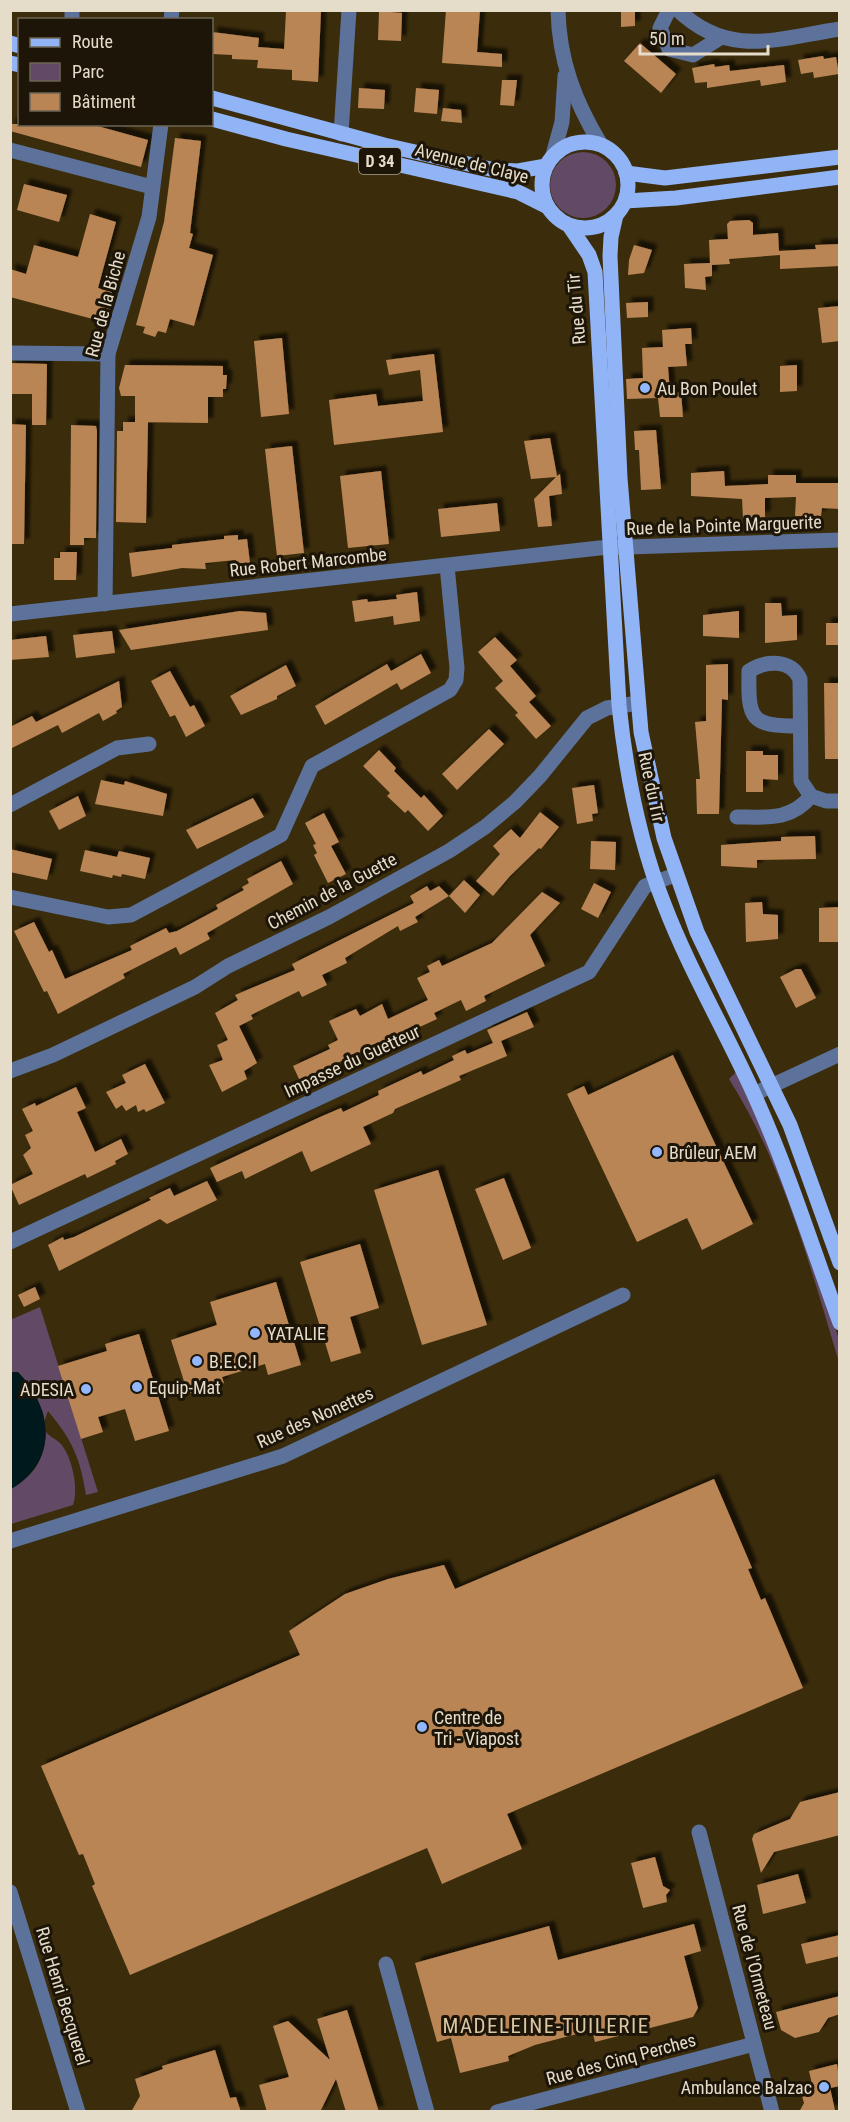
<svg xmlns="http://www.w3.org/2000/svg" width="850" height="2122" font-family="'Roboto Condensed',sans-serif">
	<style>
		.green { fill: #624965 }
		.water { fill: #00191c }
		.building { fill: #ba8555; filter: url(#shadow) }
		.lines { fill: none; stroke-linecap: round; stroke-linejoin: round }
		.minor { stroke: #5c729a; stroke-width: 15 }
		.major { stroke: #91b4f6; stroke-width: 15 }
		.poi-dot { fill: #92b7fd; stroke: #1c1508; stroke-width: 2 }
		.labels { text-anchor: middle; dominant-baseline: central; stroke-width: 6; stroke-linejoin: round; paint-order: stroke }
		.shield { fill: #1c1508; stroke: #a9a090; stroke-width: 1.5 }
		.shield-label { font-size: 16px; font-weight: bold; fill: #e5dcca }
		.street-label { font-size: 18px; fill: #e5dcca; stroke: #1c1508 }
		.poi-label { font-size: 18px; fill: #e5dcca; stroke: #1c1508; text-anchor: start }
		.quarter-label { font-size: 21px; letter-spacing: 1.5px; fill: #d9c6a2; stroke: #1c1508 }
	</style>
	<defs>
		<filter id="shadow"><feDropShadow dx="5.5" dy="-5.5" stdDeviation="1.5" flood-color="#0009"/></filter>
	</defs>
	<rect width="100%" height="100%" fill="#3b2c0b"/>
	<!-- green -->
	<g class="green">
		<circle cx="583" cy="185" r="33"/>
		<path d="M737,1071l59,141 43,127v23c-29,-96 -56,-198 -110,-283z"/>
		<path d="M40,1307l58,185 -12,3c-6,-37 -13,-54 -38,-84l-4,11 -1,-10 -25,-40h-7l-1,-52z"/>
		<path d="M46,1432c4,5 10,7 15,12 11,13 18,45 12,61l-62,19 -1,-35c25,-14 34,-29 36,-57z"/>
	</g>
	<!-- water -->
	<path class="water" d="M10,1372h8c36,37 40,90 -7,117z"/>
	<!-- building -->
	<g class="building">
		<path d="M321,10l-3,72 -26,-2v-10l-35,-2 1,-8 -26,-1v-4l-20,-1v-22l47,6 -1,9 26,2 2,-38z"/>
		<path d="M446,10h34l-3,42 25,2v13l-60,-4z"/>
		<path d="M621,10h14v16l-14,1z"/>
		<path d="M379,11l23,2 -1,28 -23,-1z"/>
		<path d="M640,43l36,31 -15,19 -37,-32z"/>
		<path d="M823,56l1,3 12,-2 3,17 -25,4 -1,-6 -12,2 -3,-14z"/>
		<path d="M714,64l1,3 14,-2 1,6 54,-6 2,17 -25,4 -1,-6 -53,8v-6l-12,1 -3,-15z"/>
		<path d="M502,80h15l-3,26 -14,-1z"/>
		<path d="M359,88l26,2 -1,19 -26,-1z"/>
		<path d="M416,88l23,2 -2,24 -23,-2z"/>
		<path d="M443,108l18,2 1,13 -21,-2z"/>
		<path d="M10,124h80l58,16 -7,27 -131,-36z"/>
		<path d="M175,138l26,3 -11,92 3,1 -4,14 24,7 -19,71 -24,-7 -4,14 -8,-2 -3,6 -12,-4 2,-6 -9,-2 28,-103z"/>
		<path d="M24,184l43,11 -8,27 -42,-12z"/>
		<path d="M90,214l26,8 -18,66 14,4 -2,8 4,1 -10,21 -94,-25v-28l16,5 8,-29 44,12z"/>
		<path d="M749,220l4,3v12l25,-2 1,18 37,-2 -1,-4 25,-1v22l-60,3v-14l-51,4 1,5 -18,1v11l-7,1 1,13 -21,-2 -1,-24 26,-1 -1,-23 19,-1 -1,-15 3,-3z"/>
		<path d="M634,245l18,5 -8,23 -16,2 1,-15z"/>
		<path d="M648,302v15l-21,1 -1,-15z"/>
		<path d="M840,306v35l-18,2 -4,-35z"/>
		<path d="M691,328l1,16h-7l2,22 -19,1 2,26 11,-1 2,25h-23l-2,-19 -31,1 -1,-20 17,-1 -1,-30 21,-1 -1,-17z"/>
		<path d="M282,338l7,76 -28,3 -7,-76z"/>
		<path d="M434,354l9,78 -109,13 -5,-45 47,-6 2,12 45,-5 -3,-31 -31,5 -3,-15z"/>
		<path d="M10,363l37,1 -1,61h-14v-31h-22z"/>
		<path d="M125,365l98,1v9h4l-1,14h-3v8h-15v26l-73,-1v-26h-14l-2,-8z"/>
		<path d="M797,365v26l-17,1v-26z"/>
		<path d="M123,422h25l-2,101 -30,-1 1,-91h6z"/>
		<path d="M10,424l16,1 -2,119h-14z"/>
		<path d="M71,425l25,1 1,5 -1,107h-12v7h-14z"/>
		<path d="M656,430l5,59 -20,1 -2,-40h-4l-1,-19z"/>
		<path d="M550,438l7,38 3,-2 2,20 -13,2 3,30 -14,1 -4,-28 22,-22 -25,2 -7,-38z"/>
		<path d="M292,446l12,107 -27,3 -12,-107z"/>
		<path d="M381,471l8,73 -41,4 -8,-72z"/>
		<path d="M724,471l1,15 43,-2v-9h28v8h44v26l-18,-1 -1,8h-26l1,-19 -31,1v19l-22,1 -1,-19 -51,-3v-23z"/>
		<path d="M497,503l3,28 -59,6 -3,-28z"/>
		<path d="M238,535v5l9,-1 3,24 -14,2v-5l-31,3 1,6 -24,-1 -50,9 -3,-24 43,-5v-3l52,-6v-3z"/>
		<path d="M60,552h17l-1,28h-22v-22h6z"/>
		<path d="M417,592l3,29 -26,4 -1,-9 -38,6 -3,-21 15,-2 1,3 29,-3 -1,-4z"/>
		<path d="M765,603h16l1,13 15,-1v25l-32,3z"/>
		<path d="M240,611l26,2 2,17 -137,20 -12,-20z"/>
		<path d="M739,611v27l-36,-2v-21z"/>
		<rect x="826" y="623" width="14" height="22"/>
		<path d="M112,631l3,22 -39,5 -3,-23z"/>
		<path d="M46,636l3,21 -39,3v-20z"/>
		<path d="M495,637l22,23 -7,6 26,30 -7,6 22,24 -15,13 -21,-24 3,-2 -23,-25 8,-7 -25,-29z"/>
		<path d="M421,654l10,19 -30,17 -4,-7 -72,42 -10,-19 72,-42 4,7z"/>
		<path d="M728,664v36l-6,-1 -3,115h-22l-1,-35h4l-5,-57 11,-1v-56z"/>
		<path d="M286,665l10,21 -19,10v3l-36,16 -11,-19z"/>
		<path d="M170,671l20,36 4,-2 11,21 -19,11 -11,-22 -5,2 -19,-36z"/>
		<path d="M119,681l3,26 -6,4 1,2 -14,8 -4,-8 -37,20 -4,-8 -48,24v-22l22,-11 4,6z"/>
		<path d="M824,683h16v76h-15z"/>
		<path d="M489,729l15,15 -47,46 -15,-16z"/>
		<path d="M379,750l17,18 -2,3 27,27 3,-3 19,21 -15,15 -20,-21 -3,3 -18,-17 3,-3 -27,-27z"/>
		<path d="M746,751h17v4h15v25l-15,-1v13h-17z"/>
		<path d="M101,780l23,5 1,-4 42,13 -4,22 -68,-12z"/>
		<path d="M594,785l4,28 -6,1 1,7 -16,3 -5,-36z"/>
		<path d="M78,796l8,20 -27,14 -10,-19z"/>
		<path d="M253,798l11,19 -67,32 -11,-19z"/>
		<path d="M540,812l19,15 -18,22 -2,-1 -29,28 -17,20 -17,-15 24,-27 -7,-8 18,-17 9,9z"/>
		<path d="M324,813l15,29 -8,4 15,28 -18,9 -14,-28 3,-2 -4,-8 3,-1 -11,-21z"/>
		<path d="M815,836l1,23 -59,1v8l-36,-2v-21l60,-4v-4z"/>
		<path d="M591,841l25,1 -1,28 -25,-1z"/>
		<path d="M10,849l42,10 -5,21 -37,-8z"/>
		<path d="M85,850l32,7 2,-6 31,7 -5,21 -23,-5 -1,3 -8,-2 -1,3 -32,-7z"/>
		<path d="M281,861l12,23 -86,49 3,6 -30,16 -4,-8 -53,27 2,4 -67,36 -11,-23 -3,1 -30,-61 20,-9 15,30 3,-2 13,29 67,-29 -2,-4 36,-18 3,5 8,-2 41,-22 -2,-4 28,-15 -2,-3 7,-4 -2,-4z"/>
		<path d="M464,880l16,15 -15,18 -16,-17z"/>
		<path d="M594,883l17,9 -13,26 -17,-9z"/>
		<path d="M427,886l3,5 9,-5 10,10 -34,21 3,5 -18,9 -2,-5 -53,32 2,5 -25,12 5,10 -25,12 -3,-6 -48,24 2,4 -14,7 18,37 -13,8 3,8 -25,13 -13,-27 14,-5 -6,-15 11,-5 -13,-27 23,-13 -3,-5 60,-25 -3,-6 122,-61 -4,-7z"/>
		<path d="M542,892l18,11 -30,32 15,31 -61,30 2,5 -20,10 -5,-11 -27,13 3,6 -26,12 -1,-3 -110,53 -7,-15 37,-17 -2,-4 10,-5 -9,-19 27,-12 4,7 22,-12 6,15 40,-19 -11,-22 13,-6 -3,-6 12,-6 3,6 50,-23z"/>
		<path d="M762,902l1,12 15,1v24l-32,3 -1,-39z"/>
		<path d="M840,907v35h-21v-34z"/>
		<path d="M796,969h5l15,29 -20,10 -16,-31z"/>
		<path d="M527,1012l7,15 -33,14 6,15 -48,20 2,4 -66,29 -2,4 -30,14 8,17 -60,28 -9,-21 -57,28 -3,-8 -25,11 -7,-14 110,-51 21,-9 2,4 36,-17 -1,-4 43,-20 2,4 31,-15 -2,-4 13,-6 2,4 26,-11 -6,-13z"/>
		<path d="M673,1055l80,169 -51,26 -15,-32 -50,24 -70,-148 17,-8 4,9z"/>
		<path d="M145,1064l20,39 -19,9 -2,-3 -6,3 -2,-7 -10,6 -4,-6 -6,4 -10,-17 20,-9 -4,-8z"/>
		<path d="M76,1087l10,21 -9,4 18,40 26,-13 7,15 -13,7 1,3 -29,14 -2,-4 -66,31 -9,-20 23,-11 -10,-19 8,-7 -6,-13 8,-4 -11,-22 13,-6 1,3z"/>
		<path d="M438,1170l49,155 -65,20 -48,-155z"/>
		<path d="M504,1178l27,70 -28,12 -28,-71z"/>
		<path d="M207,1181l10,19 -50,24 -7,-5 -101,52 -11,-26 15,-8 1,3 10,-3 77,-37 -2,-2 21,-10 4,8z"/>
		<path d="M360,1244l19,64 -29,9 11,36 -30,9 -31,-100z"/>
		<path d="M276,1282l25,83 -33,10 -3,-11 -43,13 2,6 -36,11 -17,-54 46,-15 -7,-23z"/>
		<path d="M35,1287l5,12 -16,8 -6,-12z"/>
		<path d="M139,1334l30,97 -34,10 -10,-32 -27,8 5,15 -22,7 -23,-73 49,-15 -2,-7z"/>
		<path d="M714,1479l38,89 -4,1 13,31 4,-2 38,90 -296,126 15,35 -80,35 -15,-36 -297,127 -38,-89 3,-2 -12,-30 -4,1 -38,-89 259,-111 -11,-24 56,-37 43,-15 56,-14 11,24z"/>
		<path d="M840,1792v43l-66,17 -13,21 -9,-34 2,-5 36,-15 10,-17z"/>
		<path d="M655,1857l8,29 7,4 -4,5 1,7 -24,6 -12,-45z"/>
		<path d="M798,1874l8,29 -43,11 -6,-29z"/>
		<path d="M694,1924l7,27 -17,5 14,52 -5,9 -98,25 -3,-12 -57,15 -27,11 1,5 -49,12 -9,-35 -14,4 -22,-79 134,-37 9,34z"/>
		<path d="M840,1935v21l-34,8 -5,-20z"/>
		<path d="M840,1996v18l-12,4 -9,14 -24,6 -14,-8 -5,-18z"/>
		<path d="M347,2010l32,102h-33l-10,-33 -16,33h-53l-8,-27 30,-8 -16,-51 15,-5 42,39 -13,-41z"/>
		<path d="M215,2050l15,48 6,-1 5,15h-110l9,-16 -5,-17 28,-10 -1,-3z"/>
		<path d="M837,2064l3,22 -10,2 5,22 -36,2 5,-9 -2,-7 12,-3 -5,-22z"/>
	</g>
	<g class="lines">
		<!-- minor -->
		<g class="minor">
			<path d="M558,10c1,51 17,92 43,135"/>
			<path d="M669,10l-9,18 9,21 24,6 27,-17"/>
			<path d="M678,10c51,49 101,28 162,19"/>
			<path d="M72,20v-10"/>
			<path d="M171,20l1,-10"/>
			<path d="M341,134l8,-124"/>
			<path d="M10,150l142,37"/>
			<path d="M553,155l9,-33 3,-46"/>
			<path d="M10,353l98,1"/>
			<path d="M105,604l3,-250 41,-137 12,-93"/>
			<path d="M10,614l589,-66 241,-8"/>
			<path d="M800,726c-50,0 -52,-6 -51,-55 17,-11 42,-12 51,8l1,102 10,15 15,5h14"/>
			<path d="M10,805l107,-57 32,-4"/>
			<path d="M737,817c29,0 54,4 74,-21"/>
			<path d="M10,897l98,20 23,-2 150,-80 31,-69 138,-76 6,-10 1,-12 -10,-102"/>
			<path d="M10,1071l43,-16 142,-68 33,-21 101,-49 120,-66 36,-24 30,-25 25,-26 47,-58 20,-10 31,-5"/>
			<path d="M754,1094l86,-40"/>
			<path d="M10,1242l579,-270 56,-86 30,-11"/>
			<path d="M10,1541l273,-85 340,-161"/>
			<path d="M699,1832l73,280"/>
			<path d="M10,1892l68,220"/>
			<path d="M386,1964l41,148"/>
			<path d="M497,2112l257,-68"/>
		</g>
		<!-- major -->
		<g class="major">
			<path d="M10,43l10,3"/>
			<path d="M10,63l10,2"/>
			<path d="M212,98l172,47 111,25 23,1 28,-5"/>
			<path d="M212,119l74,20 232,53 28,14"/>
			<circle cx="585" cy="185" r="43"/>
			<path d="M626,173l39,5 175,-21"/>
			<path d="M625,201l51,-3 164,-21"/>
			<path d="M616,215l-5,22 -1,19 10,222 21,254 23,106 33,94 93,193 50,138"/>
			<path d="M570,227l19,28 6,17 24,433c7,68 20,136 45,199 26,68 64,131 93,197 32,72 56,148 83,222"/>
		</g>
	</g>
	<!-- markers -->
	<g class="poi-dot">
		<circle cx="645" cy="388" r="6"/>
		<circle cx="657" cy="1152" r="6"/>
		<circle cx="255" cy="1333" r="6"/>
		<circle cx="197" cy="1361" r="6"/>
		<circle cx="137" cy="1387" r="6"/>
		<circle cx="86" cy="1389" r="6"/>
		<circle cx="422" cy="1727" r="6"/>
		<circle cx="824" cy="2087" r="6"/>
	</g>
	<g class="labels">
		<!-- shield labels -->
		<rect class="shield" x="359" y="148" width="42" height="26" rx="4.5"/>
		<g class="shield-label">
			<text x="380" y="161">D 34</text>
		</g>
		<!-- street labels -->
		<g class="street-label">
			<text transform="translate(472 163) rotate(14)">Avenue de Claye</text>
			<text transform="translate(105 304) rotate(-75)">Rue de la Biche</text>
			<text transform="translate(576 309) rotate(-95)">Rue du Tir</text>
			<text transform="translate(724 525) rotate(-2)">Rue de la Pointe Marguerite</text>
			<text transform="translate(308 562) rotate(-6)">Rue Robert Marcombe</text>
			<text transform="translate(652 787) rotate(78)">Rue du Tir</text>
			<text transform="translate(332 891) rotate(-28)">Chemin de la Guette</text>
			<text transform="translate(352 1061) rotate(-25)">Impasse du Guetteur</text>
			<text transform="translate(315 1417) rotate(-24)">Rue des Nonettes</text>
			<text transform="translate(755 1967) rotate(75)">Rue de l'Ormeteau</text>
			<text transform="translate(63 1996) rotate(73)">Rue Henri Becquerel</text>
			<text transform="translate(621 2059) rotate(-15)">Rue des Cinq Perches</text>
		</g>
		<!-- poi labels -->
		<g class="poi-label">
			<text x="657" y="388">Au Bon Poulet</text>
			<text x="669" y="1152">Brûleur AEM</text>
			<text x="267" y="1333">YATALIE</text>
			<text x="209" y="1361">B.E.C.I</text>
			<text x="149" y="1387">Equip-Mat</text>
			<text x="74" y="1389" text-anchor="end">ADESIA</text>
			<text x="434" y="1717">Centre de<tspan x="434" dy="21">Tri - Viapost</tspan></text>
			<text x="812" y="2087" text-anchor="end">Ambulance Balzac</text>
		</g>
		<!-- quarter labels -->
		<g class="quarter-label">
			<text x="546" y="2026">MADELEINE-TUILERIE</text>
		</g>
	</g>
	<!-- border -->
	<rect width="850" height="2122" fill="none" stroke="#e5dcca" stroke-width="24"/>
	<!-- legend -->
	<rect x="18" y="18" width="195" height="108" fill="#1c1508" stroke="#6c6556" stroke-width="1.5"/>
	<rect x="30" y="38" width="30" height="9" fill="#91b4f6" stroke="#6c6556" stroke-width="1.5"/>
	<text x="72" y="48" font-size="18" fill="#e5dcca">Route</text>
	<rect x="30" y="63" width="30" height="18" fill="#624965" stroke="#6c6556" stroke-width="1.5"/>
	<text x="72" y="78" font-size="18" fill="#e5dcca">Parc</text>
	<rect x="30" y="93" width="30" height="18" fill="#ba8555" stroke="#6c6556" stroke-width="1.5"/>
	<text x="72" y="108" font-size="18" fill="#e5dcca">Bâtiment</text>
	<!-- scale -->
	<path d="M640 45v9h128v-9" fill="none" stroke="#e5dcca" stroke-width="3"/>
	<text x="649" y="45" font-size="18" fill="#e5dcca" stroke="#1c1508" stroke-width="4.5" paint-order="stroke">50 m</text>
</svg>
